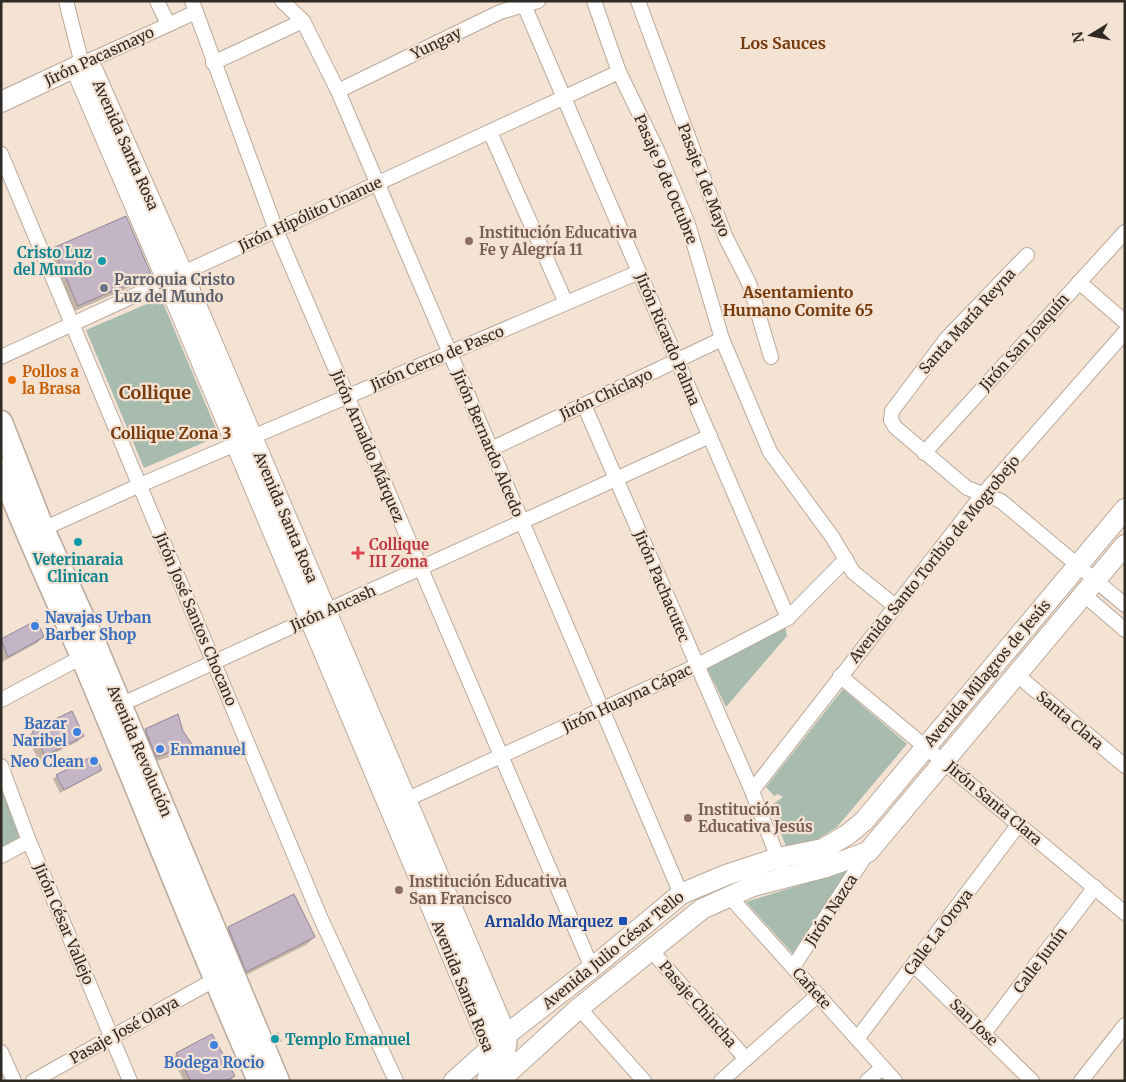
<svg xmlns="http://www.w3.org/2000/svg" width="1126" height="1082" font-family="Merriweather,serif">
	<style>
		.green { fill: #a7bcae }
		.shadow { fill: #0003 }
		.building { fill: #c3b5c6; stroke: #928595 }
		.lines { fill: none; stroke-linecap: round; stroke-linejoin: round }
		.street-casing { stroke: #baa99a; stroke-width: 16 }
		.secondary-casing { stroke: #baa99a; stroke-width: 22 }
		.primary-casing { stroke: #baa99a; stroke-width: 25 }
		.street { stroke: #fff; stroke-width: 14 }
		.secondary { stroke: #fff; stroke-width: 20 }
		.primary { stroke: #fff; stroke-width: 22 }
		.education-dot { fill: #8d6e63; stroke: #f4e2d3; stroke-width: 2 }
		.culture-dot { fill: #0f9aa8; stroke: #f4e2d3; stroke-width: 2 }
		.worship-dot { fill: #6b7280; stroke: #f4e2d3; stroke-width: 2 }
		.food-dot { fill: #e8710a; stroke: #f4e2d3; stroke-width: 2 }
		.health-dot { fill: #e0444e; stroke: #f4e2d3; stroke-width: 2 }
		.shop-dot { fill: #3f7fe0; stroke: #f4e2d3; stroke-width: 2 }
		.transit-dot { fill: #1a4fb4; stroke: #f4e2d3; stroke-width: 2 }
		.labels { text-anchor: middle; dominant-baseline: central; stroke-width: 4.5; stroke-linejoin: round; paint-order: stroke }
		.street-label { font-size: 15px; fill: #302a24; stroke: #f4e2d3 }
		.education-label { font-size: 15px; font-weight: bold; fill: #785e54; stroke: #f4e2d3; text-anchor: start }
		.culture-label { font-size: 15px; font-weight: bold; fill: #0d838f; stroke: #f4e2d3; text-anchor: end }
		.worship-label { font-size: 15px; font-weight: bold; fill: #5b616d; stroke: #f4e2d3; text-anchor: start }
		.food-label { font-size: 15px; font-weight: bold; fill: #c56008; stroke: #f4e2d3; text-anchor: start }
		.health-label { font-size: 15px; font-weight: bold; fill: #be3a42; stroke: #f4e2d3; text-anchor: start }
		.shop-label { font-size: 15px; font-weight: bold; fill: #366cbe; stroke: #f4e2d3; text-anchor: start }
		.transit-label { font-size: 15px; font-weight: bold; fill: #164399; stroke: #f4e2d3; text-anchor: end }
		.neighbourhood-label { font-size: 16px; font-weight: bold; fill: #763a0c; stroke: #f4e2d3 }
		.quarter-label { font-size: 18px; font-weight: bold; fill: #763a0c; stroke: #f4e2d3 }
	</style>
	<rect width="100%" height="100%" fill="#f4e2d3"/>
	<!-- green -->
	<g class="green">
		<path d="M161,298l58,138 -75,32 -58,-138z"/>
		<path d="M785,625l2,11 -61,71 -19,-39z"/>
		<path d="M843,689l64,55 -70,83 -21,13 -30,6 -16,-40 13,-9 -5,-3 -4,2 -8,-9z"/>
		<path d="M1,786l20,53 -20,11z"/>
		<path d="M851,869l-57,86 -48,-53z"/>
	</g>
	<!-- shadow -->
	<g class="shadow">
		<path d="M54,249l96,25 -8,8 -72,31 -24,-56z"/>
		<path d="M36,621l7,16 -6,6 -35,19 -1,-21z"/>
		<path d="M146,730l45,14 -8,8 -35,12 -10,-26z"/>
		<path d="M33,731l50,5 -6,6 -38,19 -12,-24z"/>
		<path d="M101,770l-41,23 -7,-14 4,-3z"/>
		<path d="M229,929l85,8 -8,8 -68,34 -17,-43z"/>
		<path d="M278,1032l4,9 -6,4 -5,-9z"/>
		<path d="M177,1054l57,22 -6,5h-44l-12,-23z"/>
	</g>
	<!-- building -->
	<g class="building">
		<path d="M126,216l25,58 -73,32 -25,-58z"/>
		<path d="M37,620l7,17 -36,20 -7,-18z"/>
		<path d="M72,711l12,25 -39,20 -13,-26z"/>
		<path d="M178,714l5,17 9,13 -36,13 -11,-28z"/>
		<path d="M95,755l7,15 -38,20 -8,-15z"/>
		<path d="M294,894l21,43 -69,35 -18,-45z"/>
		<path d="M212,1034l23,42 -9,5h-35l-15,-28z"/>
	</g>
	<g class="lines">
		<!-- street casing -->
		<g class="street-casing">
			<g id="street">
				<path d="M66,1l16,63 114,-52"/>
				<path d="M157,1l11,23"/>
				<path d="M192,1l84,229 316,738"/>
				<path d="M282,1l21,20 35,70 343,803"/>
				<path d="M594,1l25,71 38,78 31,74 34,115 48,113 63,86 20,34 42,34"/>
				<path d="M638,1l87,235 24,47 22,74"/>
				<path d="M524,5l264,613"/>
				<path d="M213,63l90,-42"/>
				<path d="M338,91l162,-79 38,-11"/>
				<path d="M490,132l76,171"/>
				<path d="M1,154l320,765 75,162"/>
				<path d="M1027,255l-80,83 -55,73 -1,9 4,7 72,61 34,13 124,104"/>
				<path d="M1079,282l46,40"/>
				<path d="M1,357l618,-285"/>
				<path d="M584,405l168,386 29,75"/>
				<path d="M491,449l231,-110"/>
				<path d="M924,453l201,-221"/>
				<path d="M43,529l97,-44 499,-213"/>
				<path d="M1083,594l42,36"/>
				<path d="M1016,674l109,92"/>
				<path d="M840,676l285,237"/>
				<path d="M1,700l81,-43"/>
				<path d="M120,705l590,-269"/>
				<path d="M1,766l28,75 101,240"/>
				<path d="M752,791l231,-297 142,-162"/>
				<path d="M399,803l297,-137 92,-48 58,-59"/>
				<path d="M1,856l28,-15"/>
				<path d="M729,896l166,185"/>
				<path d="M650,949l96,110"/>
				<path d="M914,965l118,116"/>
				<path d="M793,967l75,-115"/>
				<path d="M579,1008l65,73"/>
				<path d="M985,1032l110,-145"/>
				<path d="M857,1039l162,-215"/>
				<path d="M1,1052l13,29"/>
				<path d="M33,1081l181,-101"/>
				<path d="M721,1081l97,-86"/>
				<path d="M867,1081l16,-14"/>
				<path d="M1081,1081l44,-56"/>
			</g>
		</g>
		<!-- secondary casing -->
		<g class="secondary-casing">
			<g id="secondary">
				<path d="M82,64l11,7 89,201 324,763c4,15 -11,33 0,46"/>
				<path d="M82,64l-2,14 87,202 324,768 2,9 -6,24"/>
				<path d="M1,102l81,-38"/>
				<path d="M454,1081l52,-46 86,-67 89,-74 45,-19 52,-17 45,-9 24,-14 17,-14 261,-312"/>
				<path d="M499,1081l80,-73 123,-99 51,-23 73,-19 42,-15 257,-307"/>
			</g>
		</g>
		<!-- primary casing -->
		<g class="primary-casing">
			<g id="primary">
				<path d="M1,422l42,107 54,120 181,432"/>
				<path d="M1,469c25,64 54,126 81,188 60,141 115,284 177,424"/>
			</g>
		</g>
		<!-- street -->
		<use href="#street" class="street"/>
		<!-- secondary -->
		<use href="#secondary" class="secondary"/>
		<!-- primary -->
		<use href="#primary" class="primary"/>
	</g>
	<!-- markers -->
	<g class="education-dot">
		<circle cx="469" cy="241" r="5"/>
		<circle cx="688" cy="818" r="5"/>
		<circle cx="399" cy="890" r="5"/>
	</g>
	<g class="culture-dot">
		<circle cx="102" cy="261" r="5"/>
		<circle cx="78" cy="542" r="5"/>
		<circle cx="275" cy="1039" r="5"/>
	</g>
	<circle class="worship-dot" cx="104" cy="288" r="5"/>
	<circle class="food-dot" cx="12" cy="380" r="5"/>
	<path class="health-dot" d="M355.5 545.5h5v5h5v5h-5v5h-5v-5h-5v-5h5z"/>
	<g class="shop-dot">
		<circle cx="35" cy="626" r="5"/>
		<circle cx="77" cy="732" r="5"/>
		<circle cx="160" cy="749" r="5"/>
		<circle cx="94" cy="761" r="5"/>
		<circle cx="214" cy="1045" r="5"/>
	</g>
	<rect class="transit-dot" x="618" y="916" width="10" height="10" rx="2.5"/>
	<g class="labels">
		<!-- street labels -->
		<g class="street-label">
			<text transform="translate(436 43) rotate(-26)">Yungay</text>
			<text transform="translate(99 56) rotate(-25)">Jirón Pacasmayo</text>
			<text transform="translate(126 145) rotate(66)">Avenida Santa Rosa</text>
			<text transform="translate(666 179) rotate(67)">Pasaje 9 de Octubre</text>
			<text transform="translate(704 180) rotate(69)">Pasaje 1 de Mayo</text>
			<text transform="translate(310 214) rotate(-25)">Jirón Hipólito Unanue</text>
			<text transform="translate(967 321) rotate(-48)">Santa María Reyna</text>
			<text transform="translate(668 339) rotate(67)">Jirón Ricardo Palma</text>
			<text transform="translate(1024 342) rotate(-48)">Jirón San Joaquín</text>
			<text transform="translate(437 358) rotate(-23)">Jirón Cerro de Pasco</text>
			<text transform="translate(606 394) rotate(-25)">Jirón Chiclayo</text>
			<text transform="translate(488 443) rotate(67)">Jirón Bernardo Alcedo</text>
			<text transform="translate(368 446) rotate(67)">Jirón Arnaldo Márquez</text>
			<text transform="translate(286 517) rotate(67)">Avenida Santa Rosa</text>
			<text transform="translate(934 559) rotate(-51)">Avenida Santo Toribio de Mogrobejo</text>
			<text transform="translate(662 586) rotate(67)">Jirón Pachacutec</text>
			<text transform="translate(333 608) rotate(-24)">Jirón Ancash</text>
			<text transform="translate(196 619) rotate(67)">Jirón José Santos Chocano</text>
			<text transform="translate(987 673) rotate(-50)">Avenida Milagros de Jesús</text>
			<text transform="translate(627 698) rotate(-25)">Jirón Huayna Cápac</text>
			<text transform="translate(1070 720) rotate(40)">Santa Clara</text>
			<text transform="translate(140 751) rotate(67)">Avenida Revolución</text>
			<text transform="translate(994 803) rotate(40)">Jirón Santa Clara</text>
			<text transform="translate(831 910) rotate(-57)">Jirón Nazca</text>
			<text transform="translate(64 924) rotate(67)">Jirón César Vallejo</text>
			<text transform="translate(938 932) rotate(-53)">Calle La Oroya</text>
			<text transform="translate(613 950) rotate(-39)">Avenida Julio César Tello</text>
			<text transform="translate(1040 960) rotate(-53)">Calle Junín</text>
			<text transform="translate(463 986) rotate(68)">Avenida Santa Rosa</text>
			<text transform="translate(812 988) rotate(48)">Cañete</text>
			<text transform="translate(698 1004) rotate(49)">Pasaje Chincha</text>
			<text transform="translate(974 1022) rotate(44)">San Jose</text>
			<text transform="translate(124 1030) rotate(-29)">Pasaje José Olaya</text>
		</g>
		<!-- education labels -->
		<g class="education-label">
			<text x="479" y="232">Institución Educativa<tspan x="479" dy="17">Fe y Alegría 11</tspan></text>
			<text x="698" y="809">Institución<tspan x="698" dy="17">Educativa Jesús</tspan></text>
			<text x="409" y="881">Institución Educativa<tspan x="409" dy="17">San Francisco</tspan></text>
		</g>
		<!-- culture labels -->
		<g class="culture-label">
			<text x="92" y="252">Cristo Luz<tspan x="92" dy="17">del Mundo</tspan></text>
			<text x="78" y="559" text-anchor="middle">Veterinaraia<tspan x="78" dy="17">Clinican</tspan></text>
			<text x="285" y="1039" text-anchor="start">Templo Emanuel</text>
		</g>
		<!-- worship labels -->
		<g class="worship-label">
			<text x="114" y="279">Parroquia Cristo<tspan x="114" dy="17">Luz del Mundo</tspan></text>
		</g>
		<!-- food labels -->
		<g class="food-label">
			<text x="22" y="371">Pollos a<tspan x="22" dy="17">la Brasa</tspan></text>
		</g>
		<!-- health labels -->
		<g class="health-label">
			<text x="369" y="544">Collique<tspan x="369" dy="17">III Zona</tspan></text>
		</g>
		<!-- shop labels -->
		<g class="shop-label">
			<text x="45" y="617">Navajas Urban<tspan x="45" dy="17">Barber Shop</tspan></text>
			<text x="67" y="723" text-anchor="end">Bazar<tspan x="67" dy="17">Naribel</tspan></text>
			<text x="170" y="749">Enmanuel</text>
			<text x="84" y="761" text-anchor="end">Neo Clean</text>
			<text x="214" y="1062" text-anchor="middle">Bodega Rocio</text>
		</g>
		<!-- transit labels -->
		<g class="transit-label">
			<text x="613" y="921">Arnaldo Marquez</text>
		</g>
		<!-- neighbourhood labels -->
		<g class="neighbourhood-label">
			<text x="783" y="43">Los Sauces</text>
			<text x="798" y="292">Asentamiento<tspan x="798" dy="18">Humano Comite 65</tspan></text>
			<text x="171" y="433">Collique Zona 3</text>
		</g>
		<!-- quarter labels -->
		<g class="quarter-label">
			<text x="155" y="392">Collique</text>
		</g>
	</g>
	<!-- border -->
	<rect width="1126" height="1082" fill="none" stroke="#302a24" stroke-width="5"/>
	<!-- north arrow -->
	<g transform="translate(1091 35) rotate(260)" stroke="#f4e2d3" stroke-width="4" paint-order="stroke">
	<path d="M0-4L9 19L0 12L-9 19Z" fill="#302a24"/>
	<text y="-8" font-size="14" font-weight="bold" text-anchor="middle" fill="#302a24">N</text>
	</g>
</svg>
